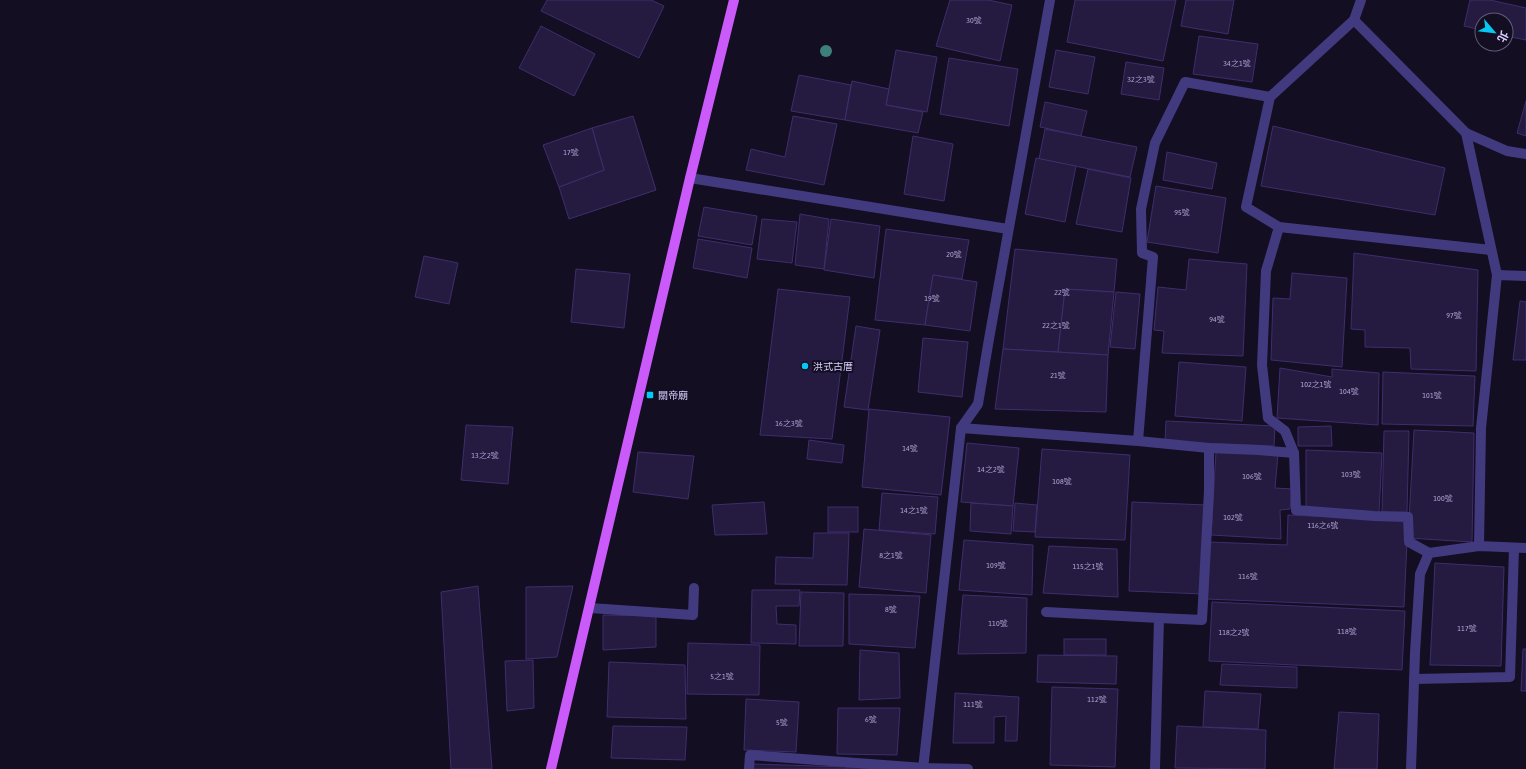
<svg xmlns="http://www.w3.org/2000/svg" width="1526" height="769" font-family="'Asap Condensed','Noto Sans TC',sans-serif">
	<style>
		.building { fill: #251b41; stroke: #3f2d6d }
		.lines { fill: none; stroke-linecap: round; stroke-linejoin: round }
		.minor { stroke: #423a7f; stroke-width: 10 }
		.major { stroke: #ca5afa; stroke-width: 10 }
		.tree { fill: #3c7f7b }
		.poi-dot { fill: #07c8f2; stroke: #130e21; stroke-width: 1.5 }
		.labels { text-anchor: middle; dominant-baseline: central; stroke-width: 4; stroke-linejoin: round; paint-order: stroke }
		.number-label { font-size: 8px; fill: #aba2cf }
		.poi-label { font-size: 10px; fill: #d8cffe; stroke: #130e21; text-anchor: start }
	</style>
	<rect width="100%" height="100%" fill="#130e21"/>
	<!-- building -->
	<g class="building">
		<path d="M547,0h104l13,6 -25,52 -98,-47z"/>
		<path d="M950,0h38l24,5 -12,56 -64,-15z"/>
		<path d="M1075,0h101l-13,61 -96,-19z"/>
		<path d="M1186,0h48l-6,34 -47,-8z"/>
		<path d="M1470,0h20l36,8v32l-20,-4v-16h-24v10l-18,-4z"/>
		<path d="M541,26l54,28 -21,42 -55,-28z"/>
		<path d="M1199,36l59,8 -6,38 -59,-8z"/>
		<path d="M896,50l41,7 -10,55 -41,-7z"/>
		<path d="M1056,50l39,7 -7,37 -39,-7z"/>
		<path d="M949,58l69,11 -9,57 -69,-12z"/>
		<path d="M1126,62l38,6 -5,32 -38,-6z"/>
		<path d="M799,75l52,10 -6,35 -54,-9z"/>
		<path d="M852,81l37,8 -3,16 37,7 -5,21 -73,-13z"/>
		<path d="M1526,101v35l-9,-3z"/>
		<path d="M1045,102l42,9 -6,25 -41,-9z"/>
		<path d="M633,116l23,74 -87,29 -10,-32 45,-17 -12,-42z"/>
		<path d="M793,116l44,8 -13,61 -78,-15 5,-21 34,8z"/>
		<path d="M1273,126l172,42 -10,47 -174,-29z"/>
		<path d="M592,128l12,42 -45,17 -16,-42z"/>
		<path d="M1045,129l92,18 -7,30 -91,-18z"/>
		<path d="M913,136l40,8 -9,57 -40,-7z"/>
		<path d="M1167,152l50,11 -5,26 -49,-9z"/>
		<path d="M1036,158l40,8 -11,56 -40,-8z"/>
		<path d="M1088,169l43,9 -9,54 -46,-8z"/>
		<path d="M1156,186l70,12 -8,55 -71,-11z"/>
		<path d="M704,207l53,9 -5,29 -54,-9z"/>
		<path d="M800,214l29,5 -5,50 -29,-4z"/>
		<path d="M762,219l35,3 -5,41 -35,-4z"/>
		<path d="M831,219l49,7 -6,52 -50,-8z"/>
		<path d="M886,229l83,11 -7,39 -29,-4 -8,50 -50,-5z"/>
		<path d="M698,239l54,9 -5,30 -54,-10z"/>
		<path d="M1015,249l102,10 -3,33 -49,-3 -7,63 -55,-3z"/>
		<path d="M1354,253l124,17 -2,101 -65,-2 -1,-21 -45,-1v-17l-14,-1z"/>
		<path d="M424,256l34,7 -9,41 -34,-7z"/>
		<path d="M1189,259l58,5 -4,92 -81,-3 2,-22 -10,-1 4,-43 28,3z"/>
		<path d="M576,269l54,5 -6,54 -53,-6z"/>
		<path d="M1292,273l55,5 -5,89 -71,-7 2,-62 17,1z"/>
		<path d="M933,275l44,7 -7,49 -45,-6z"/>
		<path d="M778,289l72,8 -18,142 -72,-4z"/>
		<path d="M1065,289l49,3 -6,63 -50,-3z"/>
		<path d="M1116,292l24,2 -5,55 -25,-2z"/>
		<path d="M1520,301l6,1v58h-13z"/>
		<path d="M856,326l24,4 -12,80 -24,-3z"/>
		<path d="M923,338l45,4 -6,55 -44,-5z"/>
		<path d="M1003,349l105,6 -2,57 -111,-3z"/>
		<path d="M1179,362l67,5 -4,54 -67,-5z"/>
		<path d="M1280,368l52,9v-8l47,4 -1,52 -101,-7z"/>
		<path d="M1383,372l92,4 -2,50 -91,-2z"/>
		<path d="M869,409l81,8 -9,78 -79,-8z"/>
		<path d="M1166,421l109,5 -1,20 -109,-4z"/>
		<path d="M466,425l47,2 -5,57 -47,-4z"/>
		<path d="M1331,426l1,20h-34v-19z"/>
		<path d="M1414,430l60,3 -2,109 -64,-4z"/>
		<path d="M1384,431h25l-2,81h-25z"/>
		<path d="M809,440l35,5 -2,18 -35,-4z"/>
		<path d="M967,443l52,5 -6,58 -52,-4z"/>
		<path d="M1042,449l88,6 -5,85 -90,-3z"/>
		<path d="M1306,450l76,3 -3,60 -73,-5z"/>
		<path d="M638,452l56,4 -6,43 -55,-7z"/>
		<path d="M1216,452l62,2 -3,34 17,1 -2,20 -10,1 1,29 -70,-4z"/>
		<path d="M882,493l56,4 -3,37 -56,-4z"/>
		<path d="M764,502l3,32 -52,1 -3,-30z"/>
		<path d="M1132,502l75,3 -4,89 -74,-3z"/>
		<path d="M971,503l42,3 -2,28 -41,-3z"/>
		<path d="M1015,503l22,2 -2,27 -22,-1z"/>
		<rect x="828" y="507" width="30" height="25"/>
		<path d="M1288,515l120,5 -4,87 -198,-8 3,-57 78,3z"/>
		<path d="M864,529l67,6 -5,58 -67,-6z"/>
		<path d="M814,533h35l-2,52 -72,-1 1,-27 37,1z"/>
		<path d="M964,540l69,5 -1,50 -73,-5z"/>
		<path d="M1049,546l68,3 1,48 -75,-4z"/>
		<path d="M1435,563l69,4 -3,99 -71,-1z"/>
		<path d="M478,586l14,183h-41l-10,-177z"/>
		<path d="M573,586l-16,71 -31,2v-72z"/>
		<path d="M752,590h48l-1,16h-23l1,18 19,1v19l-45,-1z"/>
		<path d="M801,592l43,1 -1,53h-44z"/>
		<path d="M849,594l71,2 -5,52 -66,-4z"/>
		<path d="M963,595l64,3 -1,55 -68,1z"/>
		<path d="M1212,602l193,9 -3,59 -193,-9z"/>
		<path d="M603,615l53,1v31l-53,3z"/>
		<rect x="1064" y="639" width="42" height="16"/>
		<path d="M688,643l72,2 -1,50 -72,-1z"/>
		<path d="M1523,649h3v42h-5z"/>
		<path d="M860,650l39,3 1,45 -41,2z"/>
		<path d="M1038,655l79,1 -1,28 -79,-2z"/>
		<path d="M533,660l1,48 -27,3 -2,-50z"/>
		<path d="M609,662l76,3 1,54 -79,-2z"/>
		<path d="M1222,664l75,3v21l-77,-3z"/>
		<path d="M1052,687l66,2 -3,78 -65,-2z"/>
		<path d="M1205,691l56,3 -3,35 -55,-2z"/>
		<path d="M955,693l64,4 -2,44h-12l1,-25 -12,1v26h-41z"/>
		<path d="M746,699l53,3 -3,50 -52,-2z"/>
		<path d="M838,708h62l-3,47 -60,-1z"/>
		<path d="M1339,712l40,2 -2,55h-43z"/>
		<path d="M613,726l74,1 -2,33 -74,-2z"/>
		<path d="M1177,726l89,4 -1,39 -90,-1z"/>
		<path d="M753,764l94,3v2h-94z"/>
		<path d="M847,767l42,2h-42z"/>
	</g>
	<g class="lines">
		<!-- minor -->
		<g class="minor">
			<path d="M1361,0l-7,20 112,113 31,142 -16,153 -2,118"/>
			<path d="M1354,20l-84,77 -24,110 33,20 212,23"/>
			<path d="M1466,133l41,18 19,3"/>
			<path d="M690,178l318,51"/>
			<path d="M1279,227l-13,44 -4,94 6,53 17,13 9,22 2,57 78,6 34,1 1,25 20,11"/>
			<path d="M1497,275l29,1"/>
			<path d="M961,428l177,13 15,-184 -11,-4 -1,-44 14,-66 30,-61 85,15"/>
			<path d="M1138,441l71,7 50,2 35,3"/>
			<path d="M590,608l103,7 1,-27"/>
			<path d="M1046,612l113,6"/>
			<path d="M1414,679l96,-2 4,-129"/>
			<path d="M749,769l1,-14 174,13 44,1"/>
			<path d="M923,769l38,-341 17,-24 11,-65 61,-339"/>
			<path d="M1155,769l4,-151 43,2 7,-129v-43"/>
			<path d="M1411,769l4,-116 5,-79 9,-21 50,-7 47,2"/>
		</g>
		<!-- major -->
		<path class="major" d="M551,769l139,-591 44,-178"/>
	</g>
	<!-- trees -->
	<circle class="tree" cx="826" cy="51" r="6"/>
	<!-- markers -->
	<g class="poi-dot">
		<circle cx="805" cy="366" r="4"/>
		<rect x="646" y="391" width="8" height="8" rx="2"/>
	</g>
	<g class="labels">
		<!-- number labels -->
		<g class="number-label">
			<text x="974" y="20">30號</text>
			<text x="1237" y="63">34之1號</text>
			<text x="1141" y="79">32之3號</text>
			<text x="571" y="152">17號</text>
			<text x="1182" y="212">95號</text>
			<text x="954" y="254">20號</text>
			<text x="1062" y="292">22號</text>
			<text x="932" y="298">19號</text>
			<text x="1454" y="315">97號</text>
			<text x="1217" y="319">94號</text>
			<text x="1056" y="325">22之1號</text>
			<text x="1058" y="375">21號</text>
			<text x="1316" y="384">102之1號</text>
			<text x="1349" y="391">104號</text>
			<text x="1432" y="395">101號</text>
			<text x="789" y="423">16之3號</text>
			<text x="910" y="448">14號</text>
			<text x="485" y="455">13之2號</text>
			<text x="991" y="469">14之2號</text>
			<text x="1351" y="474">103號</text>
			<text x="1252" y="476">106號</text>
			<text x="1062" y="481">108號</text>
			<text x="1443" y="498">100號</text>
			<text x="914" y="510">14之1號</text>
			<text x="1233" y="517">102號</text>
			<text x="1323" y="525">116之6號</text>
			<text x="891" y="555">8之1號</text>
			<text x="996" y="565">109號</text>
			<text x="1088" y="566">115之1號</text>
			<text x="1248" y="576">116號</text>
			<text x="891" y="609">8號</text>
			<text x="998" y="623">110號</text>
			<text x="1467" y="628">117號</text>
			<text x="1347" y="631">118號</text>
			<text x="1234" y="632">118之2號</text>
			<text x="722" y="676">5之1號</text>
			<text x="1097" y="699">112號</text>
			<text x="973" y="704">111號</text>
			<text x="871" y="719">6號</text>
			<text x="782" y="722">5號</text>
		</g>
		<!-- poi labels -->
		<g class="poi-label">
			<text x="813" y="366">洪式古厝</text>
			<text x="658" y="395">關帝廟</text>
		</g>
	</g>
	<!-- north arrow -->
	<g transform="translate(1494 32) rotate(118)"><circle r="19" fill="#130e21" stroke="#625b79"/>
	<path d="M0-3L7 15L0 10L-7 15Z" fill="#07c8f2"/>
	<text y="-6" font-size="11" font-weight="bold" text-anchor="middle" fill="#d8cffe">北</text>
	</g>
</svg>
